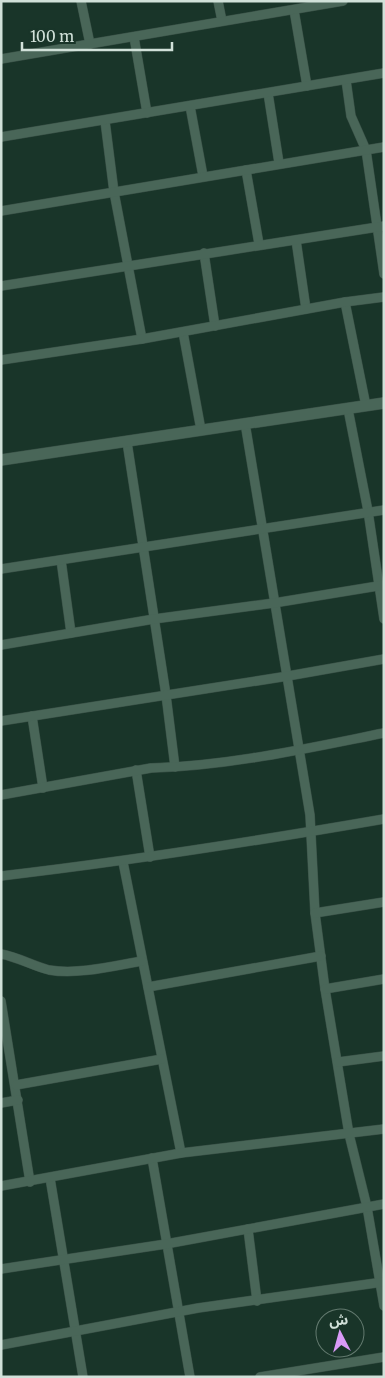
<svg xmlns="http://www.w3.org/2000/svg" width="385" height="1378" font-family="Merriweather,'Noto Sans Arabic',serif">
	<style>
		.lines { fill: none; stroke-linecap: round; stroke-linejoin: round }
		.minor-casing { stroke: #384f45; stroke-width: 10 }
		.tertiary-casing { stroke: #384f45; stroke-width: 12 }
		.minor { stroke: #496658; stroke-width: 9 }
		.tertiary { stroke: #496658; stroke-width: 11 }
	</style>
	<rect width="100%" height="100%" fill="#193529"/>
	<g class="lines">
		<!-- minor casing -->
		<g class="minor-casing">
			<g id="minor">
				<path d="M81,1l9,43"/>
				<path d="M218,1l4,20"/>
				<path d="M294,10l13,76"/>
				<path d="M134,37l13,76"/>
				<path d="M1,59l342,-58"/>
				<path d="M346,80l5,36 15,34 18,124"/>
				<path d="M268,93l11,70"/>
				<path d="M190,106l13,70"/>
				<path d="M105,121l9,71 28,147"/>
				<path d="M1,137l383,-64"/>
				<path d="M246,170l13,74"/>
				<path d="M1,211l383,-64"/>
				<path d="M296,240l10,69"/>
				<path d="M204,253l11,73"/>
				<path d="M1,286l383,-60"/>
				<path d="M345,302l21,104"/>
				<path d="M183,332l18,98"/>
				<path d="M1,360l141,-21 203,-37 39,-5"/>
				<path d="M348,409l20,102 16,108"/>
				<path d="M245,423l65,392 5,98 10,76 24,145 18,73 17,99"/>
				<path d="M127,442l39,253 9,72"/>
				<path d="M61,560l10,73"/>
				<path d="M1,569l383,-59"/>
				<path d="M1,645l153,-26 120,-16 110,-18"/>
				<path d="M32,716l11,72"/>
				<path d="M1,721l287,-45 96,-17"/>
				<path d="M136,770l14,87"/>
				<path d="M1,795l150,-27c78,-2 157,-20 233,-35"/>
				<path d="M123,862l58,291"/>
				<path d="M1,876c129,-15 256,-35 383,-57"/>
				<path d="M315,913l69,-11"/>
				<path d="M1,954c17,3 32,12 48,16 29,5 64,-4 93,-9"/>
				<path d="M148,987l173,-31"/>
				<path d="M325,989l59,-10"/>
				<path d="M1,1001l29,181"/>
				<path d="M338,1062l46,-6"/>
				<path d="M16,1085l146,-26"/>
				<path d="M1,1103l17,-3"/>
				<path d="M152,1158l38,219"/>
				<path d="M50,1178l33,199"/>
				<path d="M1,1186l180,-33 203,-24"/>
				<path d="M248,1229l9,72"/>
				<path d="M1,1269l165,-25 218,-40"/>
				<path d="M1,1345l197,-37 185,-26"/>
				<path d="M260,1377l124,-20"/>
			</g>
		</g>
		<!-- tertiary casing -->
		<g class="tertiary-casing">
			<path id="tertiary" d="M1,460l383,-57"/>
		</g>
		<!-- minor -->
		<use href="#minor" class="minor"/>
		<!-- tertiary -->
		<use href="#tertiary" class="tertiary"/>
	</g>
	<!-- border -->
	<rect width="385" height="1378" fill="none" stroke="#d1e1d9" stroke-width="5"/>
	<!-- north arrow -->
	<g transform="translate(340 1333) rotate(354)"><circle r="24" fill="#193529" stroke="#637a6f"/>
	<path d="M0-4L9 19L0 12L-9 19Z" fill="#d99af7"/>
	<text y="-8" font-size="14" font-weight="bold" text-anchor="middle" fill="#d1e1d9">ش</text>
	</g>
	<!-- scale -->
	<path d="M22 42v8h150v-8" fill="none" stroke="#d1e1d9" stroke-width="2.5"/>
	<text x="30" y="42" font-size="15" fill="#d1e1d9" stroke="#193529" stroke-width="4" paint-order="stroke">100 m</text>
</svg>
